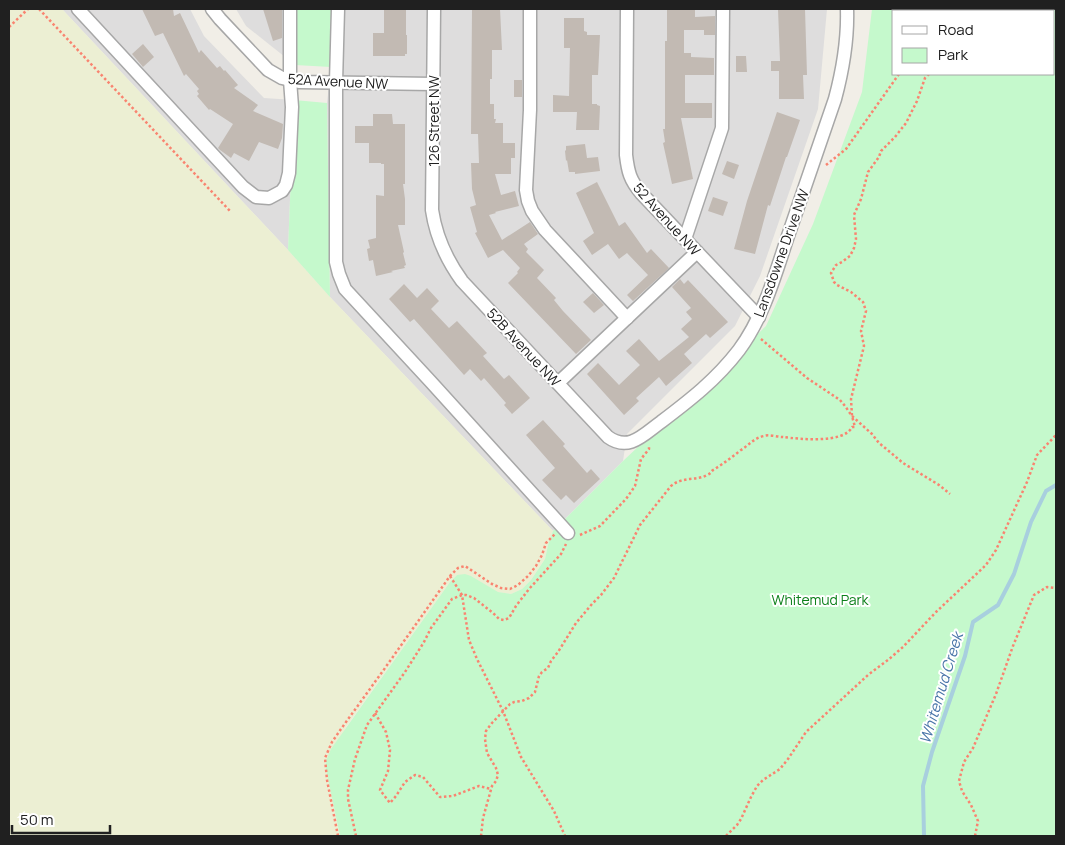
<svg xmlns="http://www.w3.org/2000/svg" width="1065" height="845" font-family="Manrope,sans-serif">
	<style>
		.residential { fill: #dedddd }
		.farmland { fill: #ecefd3 }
		.park { fill: #c5f9cc; fill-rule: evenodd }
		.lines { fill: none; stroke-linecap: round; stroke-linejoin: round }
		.stream { stroke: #a8cfde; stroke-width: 4 }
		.building { fill: #c2bab3 }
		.minor-casing { stroke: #a7a7a7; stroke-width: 15 }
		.path { stroke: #f98470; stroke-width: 2.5; stroke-dasharray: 2.5 2.5; stroke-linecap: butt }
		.minor { stroke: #fff; stroke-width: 12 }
		.labels { text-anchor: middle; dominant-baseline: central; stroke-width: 4; stroke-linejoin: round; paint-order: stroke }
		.street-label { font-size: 14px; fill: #202020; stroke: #fff }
		.park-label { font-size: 14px; fill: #0d801b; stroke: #fff }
		.water-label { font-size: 15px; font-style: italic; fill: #4975a8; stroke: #fff }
	</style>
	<rect width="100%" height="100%" fill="#f1eee7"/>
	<!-- residential -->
	<g class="residential">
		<path d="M62,9h128l14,27 60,62 30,2 -6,150z"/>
		<path d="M236,9h59v56l-49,-39z"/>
		<path d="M332,9h495l-9,100 -58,167 -25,50 -108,108 -4,27 -70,70 -223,-234 -3,-194 4,-36z"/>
	</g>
	<!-- farmland -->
	<path class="farmland" d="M9,9h53l226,241 42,47 223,234 -5,14 -3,14 -14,21 -9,9 -11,5 -14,-2 -26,-16 -14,-1 -7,7 -104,145 -20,42 14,67h-331z"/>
	<!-- park -->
	<g class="park">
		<path d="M295,9h37l-1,58 -36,-2z"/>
		<path d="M872,9h184v827h-716l-14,-67v-8l5,-12 119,-167 7,-7 8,-1 6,2 27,16 13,2 11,-5 9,-9 14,-21 3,-14 5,-14 70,-70 143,-135 47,-102 49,-132zM894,11h160v63h-160z"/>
		<path d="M294,100l33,3 3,194 -42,-47z"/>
	</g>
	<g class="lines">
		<!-- stream -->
		<path class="stream" d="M924,836l-1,-50 9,-34 33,-96 8,-34 25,-17 16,-31 17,-52 15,-31 10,-6"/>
	</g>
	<!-- building -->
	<g class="building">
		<path d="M142,9h31l1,7 6,-3 19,40 2,-3 16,18 3,-2 4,5 1,-1 13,15 -4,3 24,17 -5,6 30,13 -1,14 -4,11 -19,-7 -10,19 -15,-8 -3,5 -11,-8 -2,-2 15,-24 -23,-15 -1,1 -12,-14 2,-2 -2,-3 2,-2 -13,-15 -2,2 -21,-43 -8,3z"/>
		<path d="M263,9h19v29l-9,3z"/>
		<path d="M384,9h22v26h1v19h-2v2h-32v-23h11z"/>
		<path d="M472,9h28l2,41h-10v29h-2v25h4v15h2l-1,4h8v20h12v15h-4v16h-16l6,21 14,-4 4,15 -24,6 1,1 -7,2 13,25 28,-18 8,12 -14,10 4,5 -2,3 18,18 -7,8 19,20 -2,2 9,11 28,29 -15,14 -68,-71 10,-10 -1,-1 3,-4 -17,-18 -15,8 -13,-25 2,-1 -7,-25 6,-2 -4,-16 -1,-26h8l-1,-29h-7z"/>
		<path d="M667,9h28v8l20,-1v19h-11v-5h-20v23h7v4l23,1v17h-29v28h27v15h-31l12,61 -21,5 -9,-41 2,-1 -2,-13h2v-88h2z"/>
		<path d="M778,9h27l2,66h-4l1,24h-25v-28h-8v-10h9z"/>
		<path d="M564,18h20v13l3,1v3h13l-2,40h-6v29h5v1l3,1 -1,24h-23l1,-18h-24v-17l16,1 1,-48h-6z"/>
		<path d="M143,44l11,13 -11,10 -11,-13z"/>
		<path d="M736,56h10l1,16h-11z"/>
		<rect x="514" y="80" width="8" height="17"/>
		<path d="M777,112l23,8 -13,37h-1l-16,49 -2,-1 -13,49 -21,-5 13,-48z"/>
		<path d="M373,114h19l1,10h12v60h-2l2,15v26h-7l6,27 -1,1 3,12 -2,1 1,2 -14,3 2,1 -17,4 -3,-16 -4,1 -2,-12 3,-1 -2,-8 8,-2v-43l8,1v-32h-3v-1h-12v-20h-14v-17h18z"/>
		<path d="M585,144l2,14 11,-1 2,14 -25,3v-2h-6l-2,-12 -1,1 -1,-10 1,-1v-4z"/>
		<path d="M727,161l12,4 -5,14 -12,-5z"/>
		<path d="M597,182l22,44 6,-4 22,31 4,-4 18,19 -36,33 -6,-6 21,-20 -21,-22 -8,6 -11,-15 -16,11 -9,-14 11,-8 -18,-40z"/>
		<path d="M713,197l15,5 -5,14 -15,-5z"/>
		<path d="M680,279l4,5 4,-4 40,42 -18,16 -4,-4 -22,20 8,9 -26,23 -7,-9 -23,21 3,3 -15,14 -37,-41 11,-11 21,22 21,-20 -14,-14 13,-12 20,22 30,-24 -8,-8 11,-10 -6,-7 5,-4 -19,-21z"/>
		<path d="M404,284l13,14 10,-10 12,13 -8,8 18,19 8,-7 30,32 -4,3 21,23 5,-4 21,23 -18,16 -8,-9 2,-2 -22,-25 -3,3 -11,-12 -6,6 -50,-56 -4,3 -21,-23z"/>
		<path d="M593,293l11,12 -10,8 -11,-11z"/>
		<path d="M543,420l22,24 -2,2 24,27 4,-4 9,10 -26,24 -8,-8 -5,5 -19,-20 13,-12 -29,-33z"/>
	</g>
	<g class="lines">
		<!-- minor casing -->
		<g class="minor-casing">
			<g id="minor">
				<path d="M78,9l165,178 13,10 13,1 13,-7 4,-6 3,-12 3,-66 -2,-27v-71"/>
				<path d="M212,9l8,10 48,51 14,8 17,4 134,2"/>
				<path d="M338,9l-2,73v180l3,12 6,15 86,93 137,151"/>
				<path d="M434,9l-2,201c4,27 14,49 30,71l146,156c21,15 35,-2 53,-15 29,-22 55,-42 78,-72 25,-34 36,-75 49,-114 16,-46 31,-91 47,-137 8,-30 13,-59 12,-90"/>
				<path d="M530,9v101l-4,80 2,11 4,10 13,19 82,88"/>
				<path d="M627,9l-1,146c2,17 4,25 15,38l118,124"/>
				<path d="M685,239l37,-111 1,-119"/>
				<path d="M558,383l139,-131"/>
			</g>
		</g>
		<!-- path -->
		<g class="path">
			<path d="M39,9l191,202"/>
			<path d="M943,11l1,-2"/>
			<path d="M987,11l2,-2"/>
			<path d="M9,27l19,-18"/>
			<path d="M826,165l20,-16 53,-75"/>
			<path d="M761,339l46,39 33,22 5,6 7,10 20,18 7,9 11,9 13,11 36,22 11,9"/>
			<path d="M580,535l20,-9 26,-27 9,-13 6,-27 8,-10v-4"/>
			<path d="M450,576l12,19 7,45 8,19 26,52 18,46 33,54 11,25"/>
			<path d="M375,713l11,19 4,18 -2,21 -8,19 10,13 6,-7 9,-14 10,-7 8,2 17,20 13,-1 26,-10 12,3"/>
			<path d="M338,836l-11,-56 -2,-22 7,-16 9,-13 44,-61 65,-92 8,-8 7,-2 27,18 9,4 9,1 8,-4 10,-9 8,-10 6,-11 4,-12 9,-9"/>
			<path d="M356,836l-8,-37v-9l7,-31 12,-34 38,-53 19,-30 7,-14 21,-29 10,-4h4l8,3 19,15 6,6 5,1 5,-2 7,-12 13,-17 32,-35 5,-10"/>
			<path d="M481,836l2,-18 9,-32 4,-5 2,-6 -2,-7 -9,-15 -2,-14 1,-8 6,-8 18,-19 4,-2 8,-1 7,-3 6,-6 4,-16 3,-4 6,-4 3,-7 7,-9 18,-29 16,-19 9,-9 13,-17 26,-53 31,-39c12,-10 26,-5 36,-11 3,-1 4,-3 6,-5 10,-6 19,-13 28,-20 8,-5 13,-12 23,-14 5,-2 13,1 19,1 16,2 61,7 69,-10h3l-3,-11 -1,-17 13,-53 -3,-15 5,-20 -3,-9 -12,-10 -14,-7 -3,-3 -3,-9 5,-8 6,-3 8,-6 4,-8 2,-9 -2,-24 7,-16 7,-27 11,-15 2,-6 14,-14 11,-14 11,-22 8,-23 4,-4"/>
			<path d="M726,836l11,-11 4,-6 10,-22 6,-11 6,-6 17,-11 8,-10 18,-27 62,-57 20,-15 15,-13 33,-35 50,-47 10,-15 31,-68 10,-27 19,-20"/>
			<path d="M975,836l3,-15 -7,-16 -9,-14 -3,-10 5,-19 9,-14 23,-54 17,-48 21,-51 13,-8 9,1"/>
		</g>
		<!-- minor -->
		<use href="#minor" class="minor"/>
	</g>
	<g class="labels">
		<!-- street labels -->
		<g class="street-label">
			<text transform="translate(338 81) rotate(3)">52A Avenue NW</text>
			<text transform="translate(433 121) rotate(-90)">126 Street NW</text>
			<text transform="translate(667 219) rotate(48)">52 Avenue NW</text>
			<text transform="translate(781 253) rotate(-70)">Lansdowne Drive NW</text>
			<text transform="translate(524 347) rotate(47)">52B Avenue NW</text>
		</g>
		<!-- park labels -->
		<g class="park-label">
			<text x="820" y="599">Whitemud Park</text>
		</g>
		<!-- water labels -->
		<g class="water-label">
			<text transform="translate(941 688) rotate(-73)">Whitemud Creek</text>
		</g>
	</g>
	<!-- border -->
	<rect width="1065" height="845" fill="none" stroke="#202020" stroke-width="20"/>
	<!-- legend -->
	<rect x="892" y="10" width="162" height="65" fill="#ffffff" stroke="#a6a6a6"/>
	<rect x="902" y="26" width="25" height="8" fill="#ffffff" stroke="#a6a6a6"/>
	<text x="938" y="35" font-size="15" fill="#202020">Road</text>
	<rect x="902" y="48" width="25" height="15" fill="#c5f9cc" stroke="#a6a6a6"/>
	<text x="938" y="60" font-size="15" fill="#202020">Park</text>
	<!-- scale -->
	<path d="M12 825v8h98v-8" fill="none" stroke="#202020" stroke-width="2.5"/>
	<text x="20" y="825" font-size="15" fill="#202020" stroke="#ffffff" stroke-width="4" paint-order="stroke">50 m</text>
</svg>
